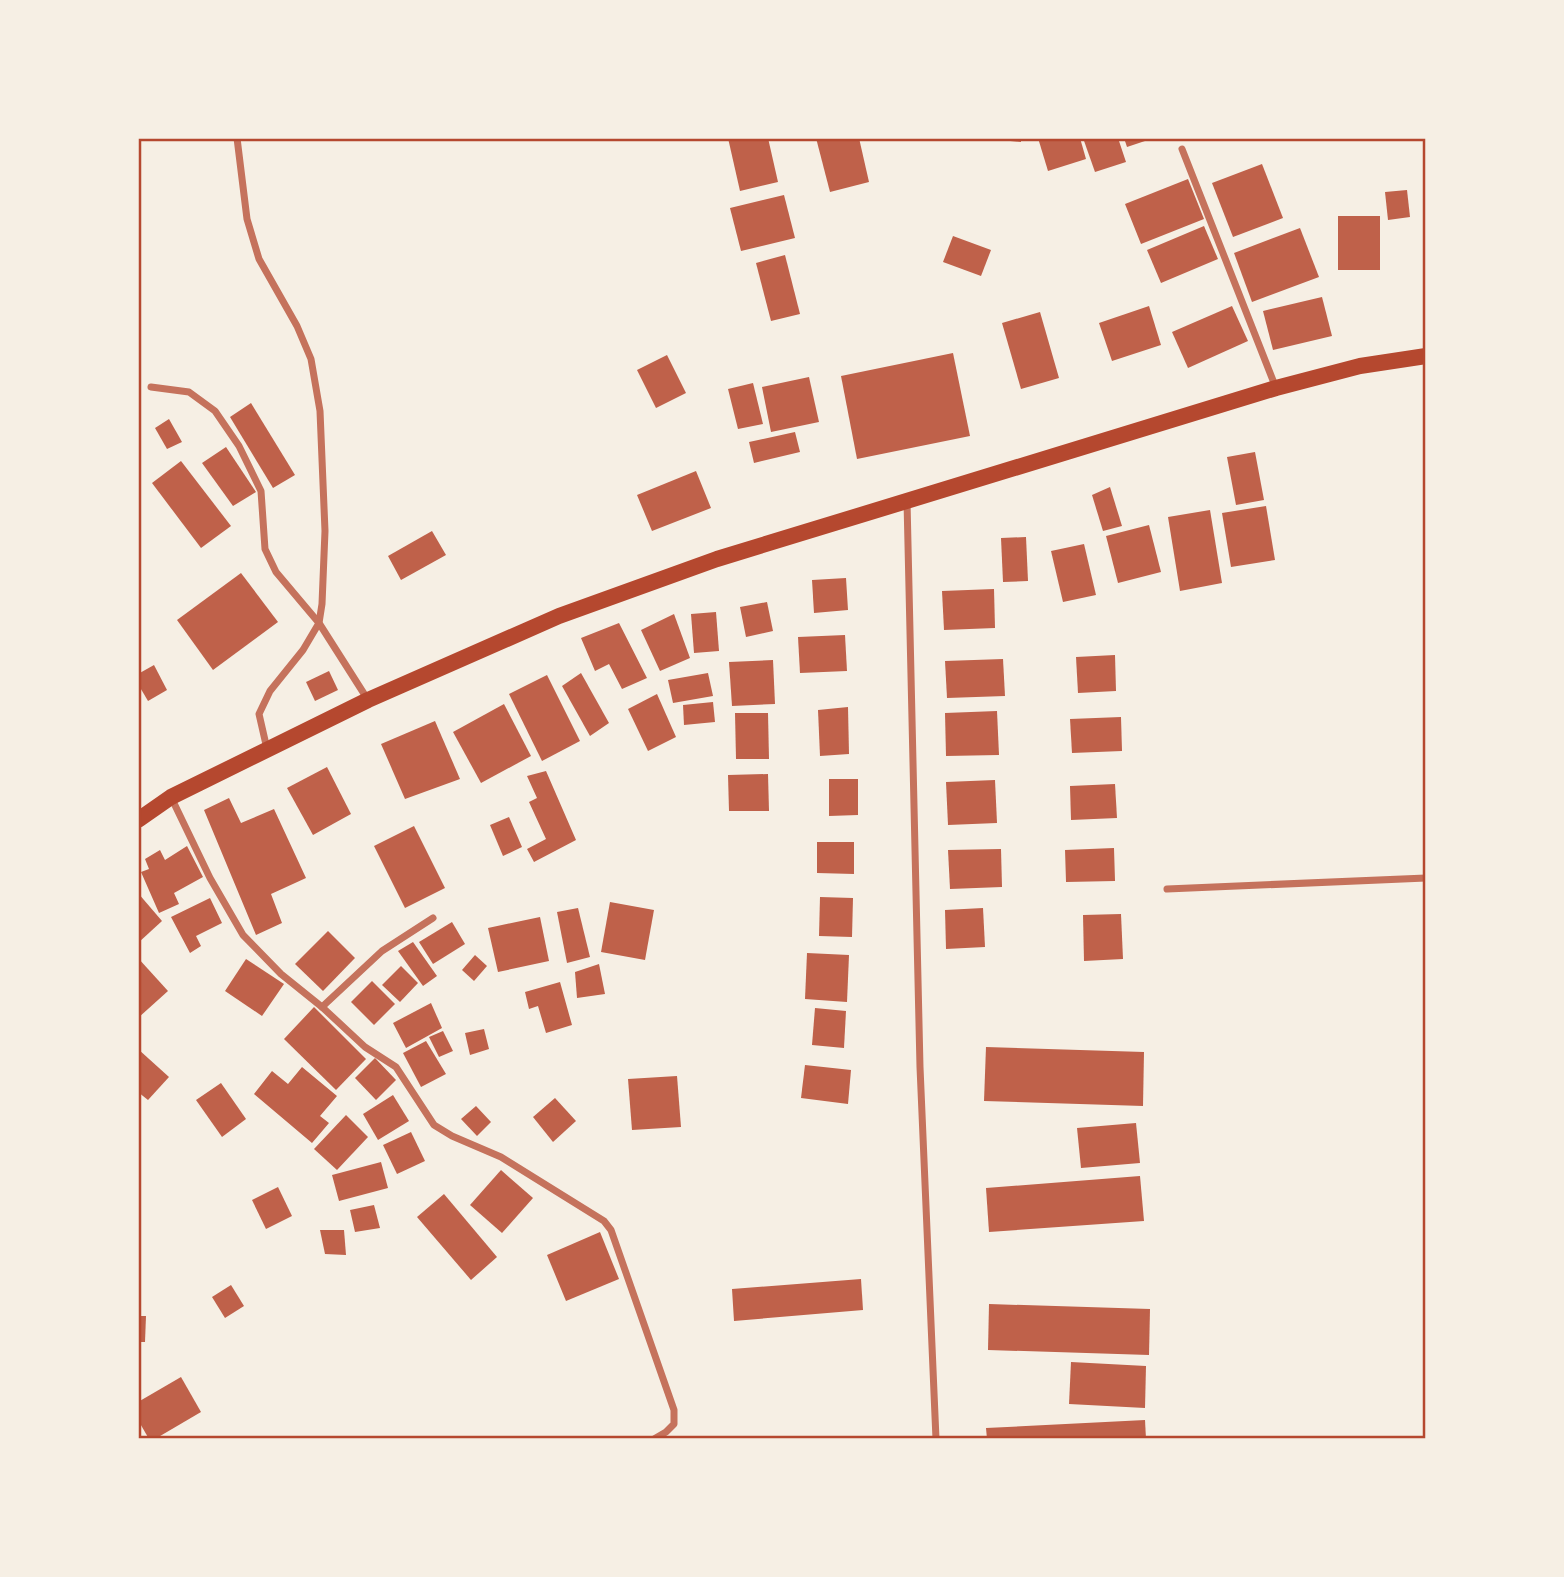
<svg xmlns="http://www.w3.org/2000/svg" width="1564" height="1577" font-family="'Roboto Serif',serif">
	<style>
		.building { fill: #bf614a }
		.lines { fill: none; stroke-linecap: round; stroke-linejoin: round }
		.minor { stroke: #c5725c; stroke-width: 7 }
		.primary { stroke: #b5482f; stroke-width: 16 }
		.neatline { fill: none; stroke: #b5482f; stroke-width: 2.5 }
	</style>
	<rect width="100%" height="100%" fill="#f6efe4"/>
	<!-- building -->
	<g class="building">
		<path d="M728,138h40l10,44 -38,9z"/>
		<path d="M816,138h43l10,44 -39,10z"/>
		<path d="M1000,138h21v4l-21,-2z"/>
		<path d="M1038,138h42l6,21 -38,12z"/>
		<path d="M1083,138h35l8,24 -31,10z"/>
		<path d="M1124,138h27v1l-24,8z"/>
		<path d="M1262,164l21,54 -50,19 -21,-54z"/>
		<path d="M1188,179l16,40 -63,25 -16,-40z"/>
		<path d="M1407,190l3,27 -22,3 -3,-28z"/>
		<path d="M784,195l11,43 -54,13 -11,-43z"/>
		<rect x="1338" y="216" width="42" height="54"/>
		<path d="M1204,226l14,33 -57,24 -14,-33z"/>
		<path d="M1300,228l19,49 -67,25 -18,-49z"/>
		<path d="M953,236l38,14 -10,26 -38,-14z"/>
		<path d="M785,255l15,59 -29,7 -15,-58z"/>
		<path d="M1322,297l10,39 -59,14 -10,-39z"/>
		<path d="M1149,306l12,39 -49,16 -13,-38z"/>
		<path d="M1232,306l16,35 -60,27 -16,-36z"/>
		<path d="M1040,312l19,66 -38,11 -19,-66z"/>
		<path d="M953,353l17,83 -113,23 -16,-83z"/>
		<path d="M667,355l19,38 -30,15 -19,-38z"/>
		<path d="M809,377l10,45 -48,10 -9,-45z"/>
		<path d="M753,383l10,41 -25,5 -10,-40z"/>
		<path d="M251,403l44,72 -22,13 -43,-71z"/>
		<path d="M169,419l13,23 -15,7 -12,-21z"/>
		<path d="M795,432l5,20 -46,11 -5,-21z"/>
		<path d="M226,447l30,45 -23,14 -31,-43z"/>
		<path d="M1255,452l9,48 -28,5 -9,-48z"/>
		<path d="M181,461l50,65 -30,22 -49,-65z"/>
		<path d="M696,471l15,37 -59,23 -15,-36z"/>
		<path d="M1110,487l12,39 -19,5 -11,-36z"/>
		<path d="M1266,506l9,54 -44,7 -9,-54z"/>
		<path d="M1210,510l12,73 -42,8 -12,-74z"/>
		<path d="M1149,525l12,47 -43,11 -12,-47z"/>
		<path d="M432,531l14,24 -45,25 -13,-24z"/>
		<path d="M1026,537l2,44 -25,1 -2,-44z"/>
		<path d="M1084,544l12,51 -33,7 -12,-51z"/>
		<path d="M241,573l37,49 -65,48 -36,-50z"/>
		<path d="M846,578l2,32 -34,3 -2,-33z"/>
		<path d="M994,589l1,39 -51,2 -2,-39z"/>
		<path d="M767,602l6,29 -27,6 -6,-30z"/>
		<path d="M716,612l3,39 -25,2 -3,-39z"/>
		<path d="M674,614l16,44 -30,13 -19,-41z"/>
		<path d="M619,623l28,55 -25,11 -13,-25 -14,7 -14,-33z"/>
		<path d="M845,635l2,36 -47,2 -2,-36z"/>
		<path d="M1115,655l1,36 -38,2 -2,-36z"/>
		<path d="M1003,659l2,37 -58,2 -2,-37z"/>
		<path d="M773,660l2,44 -43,2 -3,-44z"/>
		<path d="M154,665l13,25 -19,11 -10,-17v-10z"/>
		<path d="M329,671l9,19 -23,11 -9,-19z"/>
		<path d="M581,673l28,50 -19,13 -28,-50z"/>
		<path d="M708,673l5,23 -40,7 -5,-23z"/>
		<path d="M547,675l33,66 -38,20 -33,-67z"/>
		<path d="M657,694l19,43 -28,14 -20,-42z"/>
		<path d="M713,702l2,20 -31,3 -1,-20z"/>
		<path d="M504,704l27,52 -50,27 -28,-51z"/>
		<path d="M848,707l1,47 -29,2 -2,-46z"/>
		<path d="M997,711l2,44 -53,1 -1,-43z"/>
		<path d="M735,713h33l1,46h-33z"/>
		<path d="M1121,717l1,34 -50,2 -2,-34z"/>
		<path d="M435,721l25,58 -55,20 -24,-55z"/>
		<path d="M327,767l24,47 -38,21 -26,-47z"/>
		<path d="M546,771l30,69 -42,22 -7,-13 19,-10 -17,-37 8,-4 -10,-22z"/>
		<path d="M768,774l1,37h-40l-1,-36z"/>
		<path d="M829,779h29v36l-29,1z"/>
		<path d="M995,780l2,43 -49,2 -2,-43z"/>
		<path d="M1115,784l2,34 -46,2 -1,-34z"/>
		<path d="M229,798l12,25 33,-14 32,69 -35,16 11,29 -26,12 -52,-125z"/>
		<path d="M509,817l13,30 -19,9 -13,-31z"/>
		<path d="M414,826l31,62 -40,20 -31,-62z"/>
		<path d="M817,842h37v32l-37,-1z"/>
		<path d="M187,846l16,31 -29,16 5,11 -20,9 -18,-41 8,-3 -4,-10 15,-9 5,10z"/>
		<path d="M1114,848l1,33 -49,1 -1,-32z"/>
		<path d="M1001,849l1,38 -52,2 -2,-39z"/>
		<path d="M138,893l24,28 -24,22z"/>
		<path d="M820,897l33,1 -1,39 -33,-1z"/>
		<path d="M210,898l12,25 -26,13 5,10 -11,7 -19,-36z"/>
		<path d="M610,902l44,8 -9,50 -44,-8z"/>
		<path d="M578,908l12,49 -23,6 -10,-51z"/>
		<path d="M983,908l2,39 -39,2 -1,-39z"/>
		<path d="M1121,914l2,45 -39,2 -1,-46z"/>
		<path d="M540,917l9,44 -51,11 -10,-44z"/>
		<path d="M452,922l13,22 -32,20 -14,-22z"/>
		<path d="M328,931l27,27 -32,33 -28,-27z"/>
		<path d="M413,942l24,34 -14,10 -25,-35z"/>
		<path d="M807,953l42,2 -2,47 -42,-3z"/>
		<path d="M475,955l12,11 -13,15 -12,-11z"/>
		<path d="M138,958l30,33 -30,27z"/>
		<path d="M246,959l38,25 -22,32 -37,-25z"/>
		<path d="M599,964l6,30 -28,4 -2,-26z"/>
		<path d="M401,966l17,17 -18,19 -18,-17z"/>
		<path d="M372,981l23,23 -21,21 -23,-23z"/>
		<path d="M560,982l12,43 -26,8 -8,-27 -9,3 -4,-17z"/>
		<path d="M431,1003l11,25 -36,20 -13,-25z"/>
		<path d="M314,1007l52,52 -30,31 -52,-51z"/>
		<path d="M815,1008l31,3 -2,37 -32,-3z"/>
		<path d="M484,1029l5,20 -19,6 -5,-22z"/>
		<path d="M443,1031l10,20 -14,6 -10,-20z"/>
		<path d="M426,1041l20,33 -25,13 -18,-34z"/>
		<path d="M986,1047l158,5 -1,54 -159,-5z"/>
		<path d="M138,1049l31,28 -21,23 -10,-8z"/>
		<path d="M375,1058l21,22 -20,20 -21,-22z"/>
		<path d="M805,1065l46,5 -3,34 -47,-6z"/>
		<path d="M302,1067l35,29 -17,20 9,7 -17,20 -58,-49 18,-23 16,13z"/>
		<path d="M677,1076l4,51 -49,3 -4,-51z"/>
		<path d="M221,1083l25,36 -24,18 -26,-37z"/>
		<path d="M393,1095l16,26 -31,19 -15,-26z"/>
		<path d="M555,1098l21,23 -23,21 -20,-25z"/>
		<path d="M476,1106l15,16 -14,14 -16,-17z"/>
		<path d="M346,1115l22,22 -31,33 -23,-21z"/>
		<path d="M1136,1123l4,40 -59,5 -4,-40z"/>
		<path d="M411,1132l14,29 -28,13 -14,-29z"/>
		<path d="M381,1162l7,26 -49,13 -7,-26z"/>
		<path d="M501,1170l32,28 -31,35 -32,-28z"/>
		<path d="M1140,1176l4,45 -155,11 -3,-44z"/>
		<path d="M278,1187l14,29 -26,13 -14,-29z"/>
		<path d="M444,1194l53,63 -26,23 -54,-63z"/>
		<path d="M374,1205l6,23 -25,4 -5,-22z"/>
		<path d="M320,1230h24l2,25 -21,-1z"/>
		<path d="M600,1232l19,47 -53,22 -19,-46z"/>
		<path d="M861,1279l2,31 -129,11 -2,-32z"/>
		<path d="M231,1285l13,21 -19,12 -13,-21z"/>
		<path d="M989,1304l161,5 -1,46 -161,-5z"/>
		<path d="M138,1316h8l-1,26h-7z"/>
		<path d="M1071,1362l75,4 -1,42 -76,-4z"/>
		<path d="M181,1377l20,35 -46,27h-6l-11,-19v-18z"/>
		<path d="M1145,1420l1,19h-159l-1,-11z"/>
	</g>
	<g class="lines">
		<!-- minor -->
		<g class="minor">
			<path d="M237,138l10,81 12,40 38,67 14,33 9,52 5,120 -3,73 -3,19 49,77"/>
			<path d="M1182,149l94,239"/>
			<path d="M151,387l38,5 26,19 24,35 22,45 4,58 11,23 43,51 -16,27 -33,41 -11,23 8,35"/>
			<path d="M907,501l13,566 16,372"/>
			<path d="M171,797l39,81 33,57 38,39 41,33 43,40 31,20 38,58 18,11 49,21 103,64 7,9 63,180v14l-8,8 -12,7"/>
			<path d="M1167,889l259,-11"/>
			<path d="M322,1007l60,-56 51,-33"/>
		</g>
		<!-- primary -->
		<path class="primary" d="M138,820l33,-23 197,-97 191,-84 158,-57 559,-171 84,-22 66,-10"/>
	</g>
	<!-- border -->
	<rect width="1564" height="1577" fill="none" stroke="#f6efe4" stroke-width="280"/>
	<rect x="140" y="140" width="1284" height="1297" class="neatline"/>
</svg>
